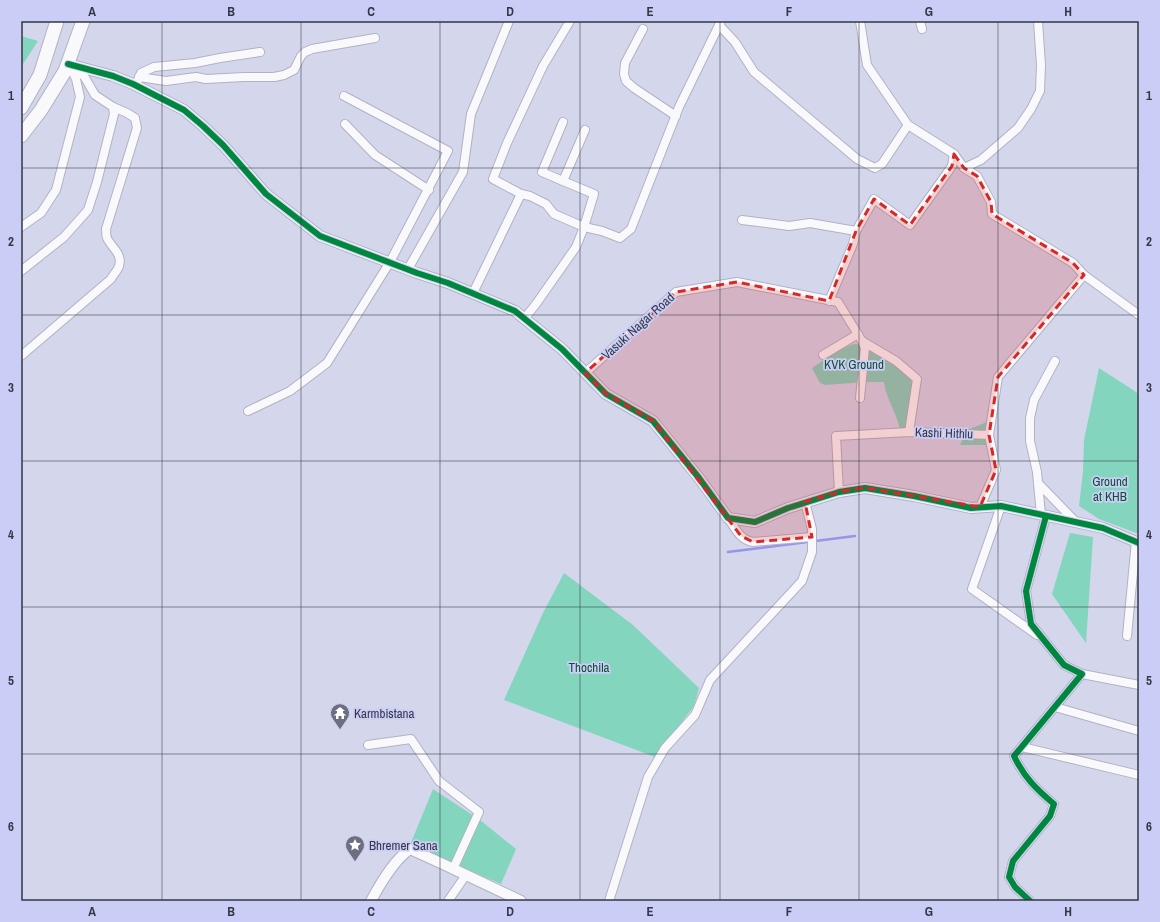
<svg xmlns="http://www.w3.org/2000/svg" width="1160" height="922" font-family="'Archivo Narrow',sans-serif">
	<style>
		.green { fill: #84d5bd }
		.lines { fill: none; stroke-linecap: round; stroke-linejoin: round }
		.stream { stroke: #9596e7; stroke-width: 2.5 }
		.minor-casing { stroke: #b1b2c3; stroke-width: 10 }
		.tertiary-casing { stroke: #b1b2c3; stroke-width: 12 }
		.trunk-casing { stroke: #b1b2c3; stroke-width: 15 }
		.minor { stroke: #f9f9fc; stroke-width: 8 }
		.tertiary { stroke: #f9f9fc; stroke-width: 10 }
		.trunk { stroke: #f9f9fc; stroke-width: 13 }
		.cycleway-casing { stroke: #cacef6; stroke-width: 8 }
		.cycleway { stroke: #00873e; stroke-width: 6 }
		.marked { fill: #d62828; fill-opacity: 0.2; stroke: #d62828; stroke-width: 3; stroke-dasharray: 8 5; stroke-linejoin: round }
		.grid { fill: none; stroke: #353746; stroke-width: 1; stroke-opacity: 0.55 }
		.labels { text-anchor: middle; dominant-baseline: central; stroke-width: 3.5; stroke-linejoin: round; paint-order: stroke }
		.street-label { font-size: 13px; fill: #353746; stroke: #cacef6 }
		.park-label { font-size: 13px; fill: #114d33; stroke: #cacef6 }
		.poi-label { font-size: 13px; fill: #353746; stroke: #cacef6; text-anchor: start }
		.neatline { fill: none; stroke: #353746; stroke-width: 1.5 }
		.grid-label { font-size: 13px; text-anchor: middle; font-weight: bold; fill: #353746 }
	</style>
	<rect width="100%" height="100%" fill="#d4d6ec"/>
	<!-- green -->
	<g class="green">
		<path d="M21,36l17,5 -17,26z"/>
		<path d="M854,344l8,1 50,32 -4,53h-8c-3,-17 -14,-31 -16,-48h-18l-41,3 -5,-2 -8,-15 26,-18z"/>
		<path d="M1099,368l40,26v140l-40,-15 -20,-13 4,-35 1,-31z"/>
		<path d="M987,422l-1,23h-26l7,-15z"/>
		<path d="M1070,533l23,4 -7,106 -34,-49z"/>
		<path d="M564,573l69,52 66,63 -5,18 -39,51 -151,-57 39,-87z"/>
		<path d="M433,789l47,31 36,29 -15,35 -91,-39z"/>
	</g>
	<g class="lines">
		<!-- stream -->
		<path class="stream" d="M728,552l127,-16"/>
		<!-- minor casing -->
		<g class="minor-casing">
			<g id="minor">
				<path d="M860,21l7,44 41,60 46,29"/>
				<path d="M920,21l2,8"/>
				<path d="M1038,21l3,44 -1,26 -9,18 -13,19 -37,32 -17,8 13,8 14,26 1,12 81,49 11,12 55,40"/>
				<path d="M719,25l16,17 19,30 103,87 18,9 7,-4 26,-39"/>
				<path d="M643,29l-18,34 -1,11 2,7 8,7 42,28"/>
				<path d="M139,77l27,4 30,-4 10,2 38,-2h30l10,-2 10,-5 7,-14 4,-4 7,-3 63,-11"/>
				<path d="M138,80l3,-7 13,-6 41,-4 25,-5 40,-6"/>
				<path d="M563,122l-21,50 21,9"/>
				<path d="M345,124l30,31 54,35"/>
				<path d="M521,194l9,2 16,8 8,10 30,13 10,-33 -31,-13 22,-51"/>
				<path d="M742,220l47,6 21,-3 46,8"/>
				<path d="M21,227l20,-14 15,-23 24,-93 -4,-18 -5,-11"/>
				<path d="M408,269l55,-97 8,-58 38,-93"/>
				<path d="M21,271l43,-34 24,-27 9,-28 17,-68 -1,-7 -18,-12 -11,-19 -14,-11"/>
				<path d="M473,293l48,-99 -28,-15 14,-36 36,-77 27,-45"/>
				<path d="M829,301l24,-57 3,-13 18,-32 36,26 42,-59 2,-12 10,14"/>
				<path d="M524,319l12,-15 40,-57 8,-20 18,4 18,7 11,-9 48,-122 42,-86"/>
				<path d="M823,355l35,-21"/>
				<path d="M21,356l90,-77c2,-4 7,-9 8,-13 4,-12 -8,-19 -12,-28 -1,-3 -1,-6 -1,-9l31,-101 -2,-10 -8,-5 -14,-6"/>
				<path d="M585,373l91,-81 61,-10 101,20 24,39 34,20 21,18 -8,53"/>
				<path d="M860,398l5,-50 -3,-7"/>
				<path d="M248,411l42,-20 37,-28 63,-101 58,-111 -104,-55"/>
				<path d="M1038,483l38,39"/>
				<path d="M839,492l-3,-56 73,-4 80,3 9,-58 86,-102"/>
				<path d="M1001,506l-29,83 65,46"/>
				<path d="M980,507l16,-37 -7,-35"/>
				<path d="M1041,515l-4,-43 -7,-31v-23l4,-18 21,-39"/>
				<path d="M728,518c7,10 12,22 25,24l59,-5"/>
				<path d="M1127,636l9,-95"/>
				<path d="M1082,674l57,11"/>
				<path d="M1055,707l84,24"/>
				<path d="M368,745l43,-6 28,42 40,31 -26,57"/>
				<path d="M1022,747l117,28"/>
				<path d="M448,901l18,-26"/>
				<path d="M609,901l39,-124 17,-29 30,-33 15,-35 92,-99 10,-29v-23l-7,-27"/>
				<path d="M1030,901l-15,-14 -6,-10 4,-16 37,-45 4,-12c-18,-15 -30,-27 -40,-48l68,-82 -18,-9 -33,-41 -5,-33 20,-75"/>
			</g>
		</g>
		<!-- tertiary casing -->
		<g class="tertiary-casing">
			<g id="tertiary">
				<path d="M68,64l45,12 20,8 51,26 19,16 20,19 43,49 54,42 97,37 31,10 67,28 47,38 44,45 47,27 46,57 29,40 27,4 33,-14 51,-16 26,-4 49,8 57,12 30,-2 102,22 36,15"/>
				<path d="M371,901c9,-17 23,-41 39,-52l33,15 78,37"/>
			</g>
		</g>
		<!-- trunk casing -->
		<g class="trunk-casing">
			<g id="trunk">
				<path d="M21,108l19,-33 17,-54"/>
				<path d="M21,136l20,-26 24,-39 18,-50"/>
			</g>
		</g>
		<!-- minor -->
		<use href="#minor" class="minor"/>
		<!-- tertiary -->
		<use href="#tertiary" class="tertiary"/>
		<!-- trunk -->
		<use href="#trunk" class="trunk"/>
		<!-- cycleway casing -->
		<g class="cycleway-casing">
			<g id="cycleway">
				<path d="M68,64l45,12 20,8 51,26 19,16 20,19 43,49 54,42 97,37 31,10 67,28 47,38 44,45 47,27 46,57 29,40 27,4 33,-14 51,-16 26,-4 49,8 57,12 30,-2 102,22 36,15"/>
				<path d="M1030,901l-15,-14 -6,-10 4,-16 37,-45 4,-12c-18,-15 -30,-27 -40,-48l68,-82 -18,-9 -33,-41 -5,-33 20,-75"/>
			</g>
		</g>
		<!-- cycleway -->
		<use href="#cycleway" class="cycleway"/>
	</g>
	<!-- marked area -->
	<path class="marked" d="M954,154l10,14 13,8 14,26 1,12 81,49 11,12 -86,102 -9,58 7,35 -16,37 -115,-19 -26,4 -34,10 7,35 -59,5 -12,-6 -88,-115 -47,-27 -21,-21 91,-81 61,-10 92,19 27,-70 18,-32 36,26 42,-59z"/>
	<!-- grid -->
	<path class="grid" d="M162,21v880M301,21v880M440,21v880M580,21v880M720,21v880M859,21v880M998,21v880M21,168h1118M21,315h1118M21,461h1118M21,607h1118M21,754h1118"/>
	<!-- icons -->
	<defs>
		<g id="temple-pin" transform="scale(1)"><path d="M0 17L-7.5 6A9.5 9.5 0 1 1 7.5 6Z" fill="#6d6f80" stroke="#cacef6"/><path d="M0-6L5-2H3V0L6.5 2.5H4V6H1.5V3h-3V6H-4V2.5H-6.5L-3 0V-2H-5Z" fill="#fff"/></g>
		<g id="sight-pin" transform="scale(1)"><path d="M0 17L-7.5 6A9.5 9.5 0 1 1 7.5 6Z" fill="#6d6f80" stroke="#cacef6"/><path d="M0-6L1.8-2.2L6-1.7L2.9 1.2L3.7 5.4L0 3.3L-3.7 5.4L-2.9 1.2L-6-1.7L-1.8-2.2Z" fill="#fff"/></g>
	</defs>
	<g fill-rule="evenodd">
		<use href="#temple-pin" x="340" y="713"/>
		<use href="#sight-pin" x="355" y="845"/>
	</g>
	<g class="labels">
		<!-- street labels -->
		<g class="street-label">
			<text transform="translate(638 326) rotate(-42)">Vasuki Nagar Road</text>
			<text transform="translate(944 433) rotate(2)">Kashi Hithlu</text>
		</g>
		<!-- park labels -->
		<g class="park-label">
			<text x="854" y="364">KVK Ground</text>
			<text x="1110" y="481">Ground<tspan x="1110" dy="15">at KHB</tspan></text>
			<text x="589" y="667">Thochila</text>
		</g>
		<!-- poi labels -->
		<g class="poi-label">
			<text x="354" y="713">Karmbistana</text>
			<text x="369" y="845">Bhremer Sana</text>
		</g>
	</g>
	<!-- border -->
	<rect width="1160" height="922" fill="none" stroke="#cacef6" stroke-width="44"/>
	<rect x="22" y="22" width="1116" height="878" class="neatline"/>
	<g class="grid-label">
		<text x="92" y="16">A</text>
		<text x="231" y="16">B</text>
		<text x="371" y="16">C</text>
		<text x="510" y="16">D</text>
		<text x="650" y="16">E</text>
		<text x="789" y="16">F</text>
		<text x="929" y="16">G</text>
		<text x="1068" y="16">H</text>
		<text x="11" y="100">1</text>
		<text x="1149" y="100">1</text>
		<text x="11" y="246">2</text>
		<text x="1149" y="246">2</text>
		<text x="11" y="392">3</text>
		<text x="1149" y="392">3</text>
		<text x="11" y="539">4</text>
		<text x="1149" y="539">4</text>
		<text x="11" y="685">5</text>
		<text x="1149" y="685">5</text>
		<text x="11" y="831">6</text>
		<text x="1149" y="831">6</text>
		<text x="92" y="916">A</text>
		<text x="231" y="916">B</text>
		<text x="371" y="916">C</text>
		<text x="510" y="916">D</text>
		<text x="650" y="916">E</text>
		<text x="789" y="916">F</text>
		<text x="929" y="916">G</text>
		<text x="1068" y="916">H</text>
	</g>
</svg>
